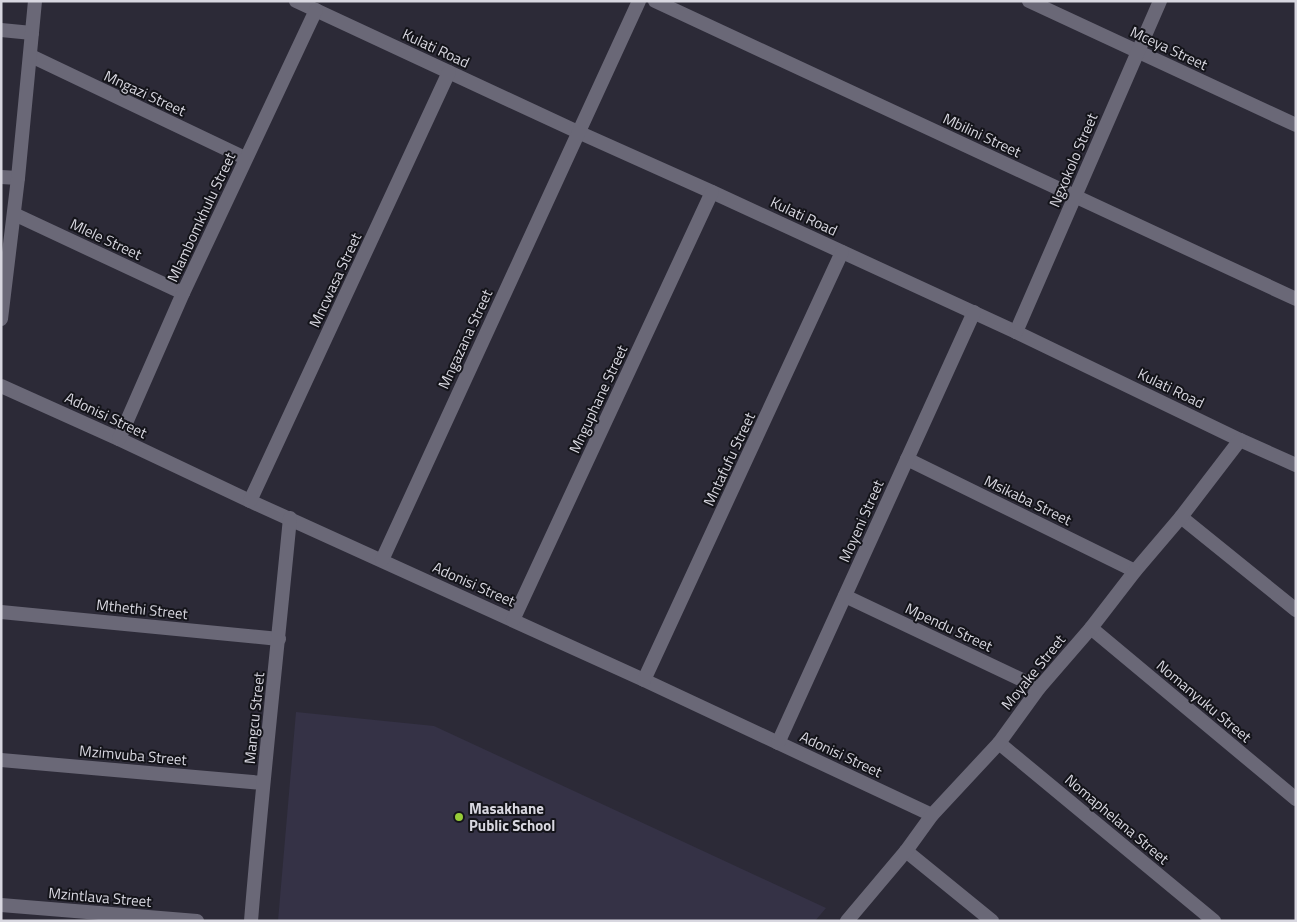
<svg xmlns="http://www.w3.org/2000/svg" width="1297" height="922" font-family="'Titillium Web',sans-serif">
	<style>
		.built { fill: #353246 }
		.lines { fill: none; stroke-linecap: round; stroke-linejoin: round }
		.minor { stroke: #6a6877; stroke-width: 14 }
		.poi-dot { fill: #97cc38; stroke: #14141a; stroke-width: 2 }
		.labels { text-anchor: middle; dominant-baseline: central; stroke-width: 4; stroke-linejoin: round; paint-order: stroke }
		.street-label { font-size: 15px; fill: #d8d7e0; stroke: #14141a }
		.poi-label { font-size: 15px; font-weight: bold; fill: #d8d7e0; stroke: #14141a; text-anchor: start }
	</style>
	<rect width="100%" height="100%" fill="#2c2a37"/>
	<!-- built -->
	<path class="built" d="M296,712l138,14 392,182 -11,13h-537z"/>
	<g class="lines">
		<!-- minor -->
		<g class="minor">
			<path d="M296,1l282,131 134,60 304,140 224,108 56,25"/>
			<path d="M655,1l641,298"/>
			<path d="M1029,1l267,124"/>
			<path d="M1,30l31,3"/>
			<path d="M31,56l214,102"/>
			<path d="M1,177l17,1"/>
			<path d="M14,214l169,79"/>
			<path d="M1,319l17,-141 17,-177"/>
			<path d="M1016,332l144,-331"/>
			<path d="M1,386l118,53 131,62 394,179 288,135"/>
			<path d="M119,439l64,-146 133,-283"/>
			<path d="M907,459l228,112"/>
			<path d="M250,501l199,-429"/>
			<path d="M1181,517l115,93"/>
			<path d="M382,560l257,-559"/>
			<path d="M845,596l194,92"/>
			<path d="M1,612l278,27"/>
			<path d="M513,620l199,-428"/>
			<path d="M1091,628l205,171"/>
			<path d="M644,680l198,-428"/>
			<path d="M778,743l196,-431"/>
			<path d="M999,743l215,178"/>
			<path d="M1,760l262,23"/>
			<path d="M906,851l86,70"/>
			<path d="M1,905l196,16"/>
			<path d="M251,921c11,-135 26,-268 39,-403"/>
			<path d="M847,921l59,-70 26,-36 67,-72 40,-55 52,-60 44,-57 46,-54 59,-77"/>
		</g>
	</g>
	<!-- markers -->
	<circle class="poi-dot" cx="459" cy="817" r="5"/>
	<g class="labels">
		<!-- street labels -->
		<g class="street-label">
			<text transform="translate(436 48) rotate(25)">Kulati Road</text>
			<text transform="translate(1169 48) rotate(25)">Mceya Street</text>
			<text transform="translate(145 93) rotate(25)">Mngazi Street</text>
			<text transform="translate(982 135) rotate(25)">Mbilini Street</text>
			<text transform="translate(1073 160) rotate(-67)">Ngxokolo Street</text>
			<text transform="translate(804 216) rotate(25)">Kulati Road</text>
			<text transform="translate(201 217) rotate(-65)">Mlambomkhulu Street</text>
			<text transform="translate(106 239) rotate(25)">Mlele Street</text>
			<text transform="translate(335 280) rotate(-65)">Mncwasa Street</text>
			<text transform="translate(465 339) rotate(-65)">Mngazana Street</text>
			<text transform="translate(1171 388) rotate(26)">Kulati Road</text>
			<text transform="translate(598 399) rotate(-65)">Mnguphane Street</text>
			<text transform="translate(106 415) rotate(25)">Adonisi Street</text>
			<text transform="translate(729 459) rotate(-65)">Mntafufu Street</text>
			<text transform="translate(1028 500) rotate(26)">Msikaba Street</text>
			<text transform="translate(861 521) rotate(-66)">Moyeni Street</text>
			<text transform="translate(474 584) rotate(24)">Adonisi Street</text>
			<text transform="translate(142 609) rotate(6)">Mthethi Street</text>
			<text transform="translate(949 627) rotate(25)">Mpendu Street</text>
			<text transform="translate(1033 672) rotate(-51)">Moyake Street</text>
			<text transform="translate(1204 701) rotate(40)">Nomanyuku Street</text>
			<text transform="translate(254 718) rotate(-84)">Mangcu Street</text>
			<text transform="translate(841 754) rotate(25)">Adonisi Street</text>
			<text transform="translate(133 755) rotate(5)">Mzimvuba Street</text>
			<text transform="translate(1117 819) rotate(40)">Nomaphelana Street</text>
			<text transform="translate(100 897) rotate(5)">Mzintlava Street</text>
		</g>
		<!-- poi labels -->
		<g class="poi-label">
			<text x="469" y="808">Masakhane<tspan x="469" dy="17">Public School</tspan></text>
		</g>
	</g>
	<!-- border -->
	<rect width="1297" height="922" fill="none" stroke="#d8d7e0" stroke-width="5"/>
</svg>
